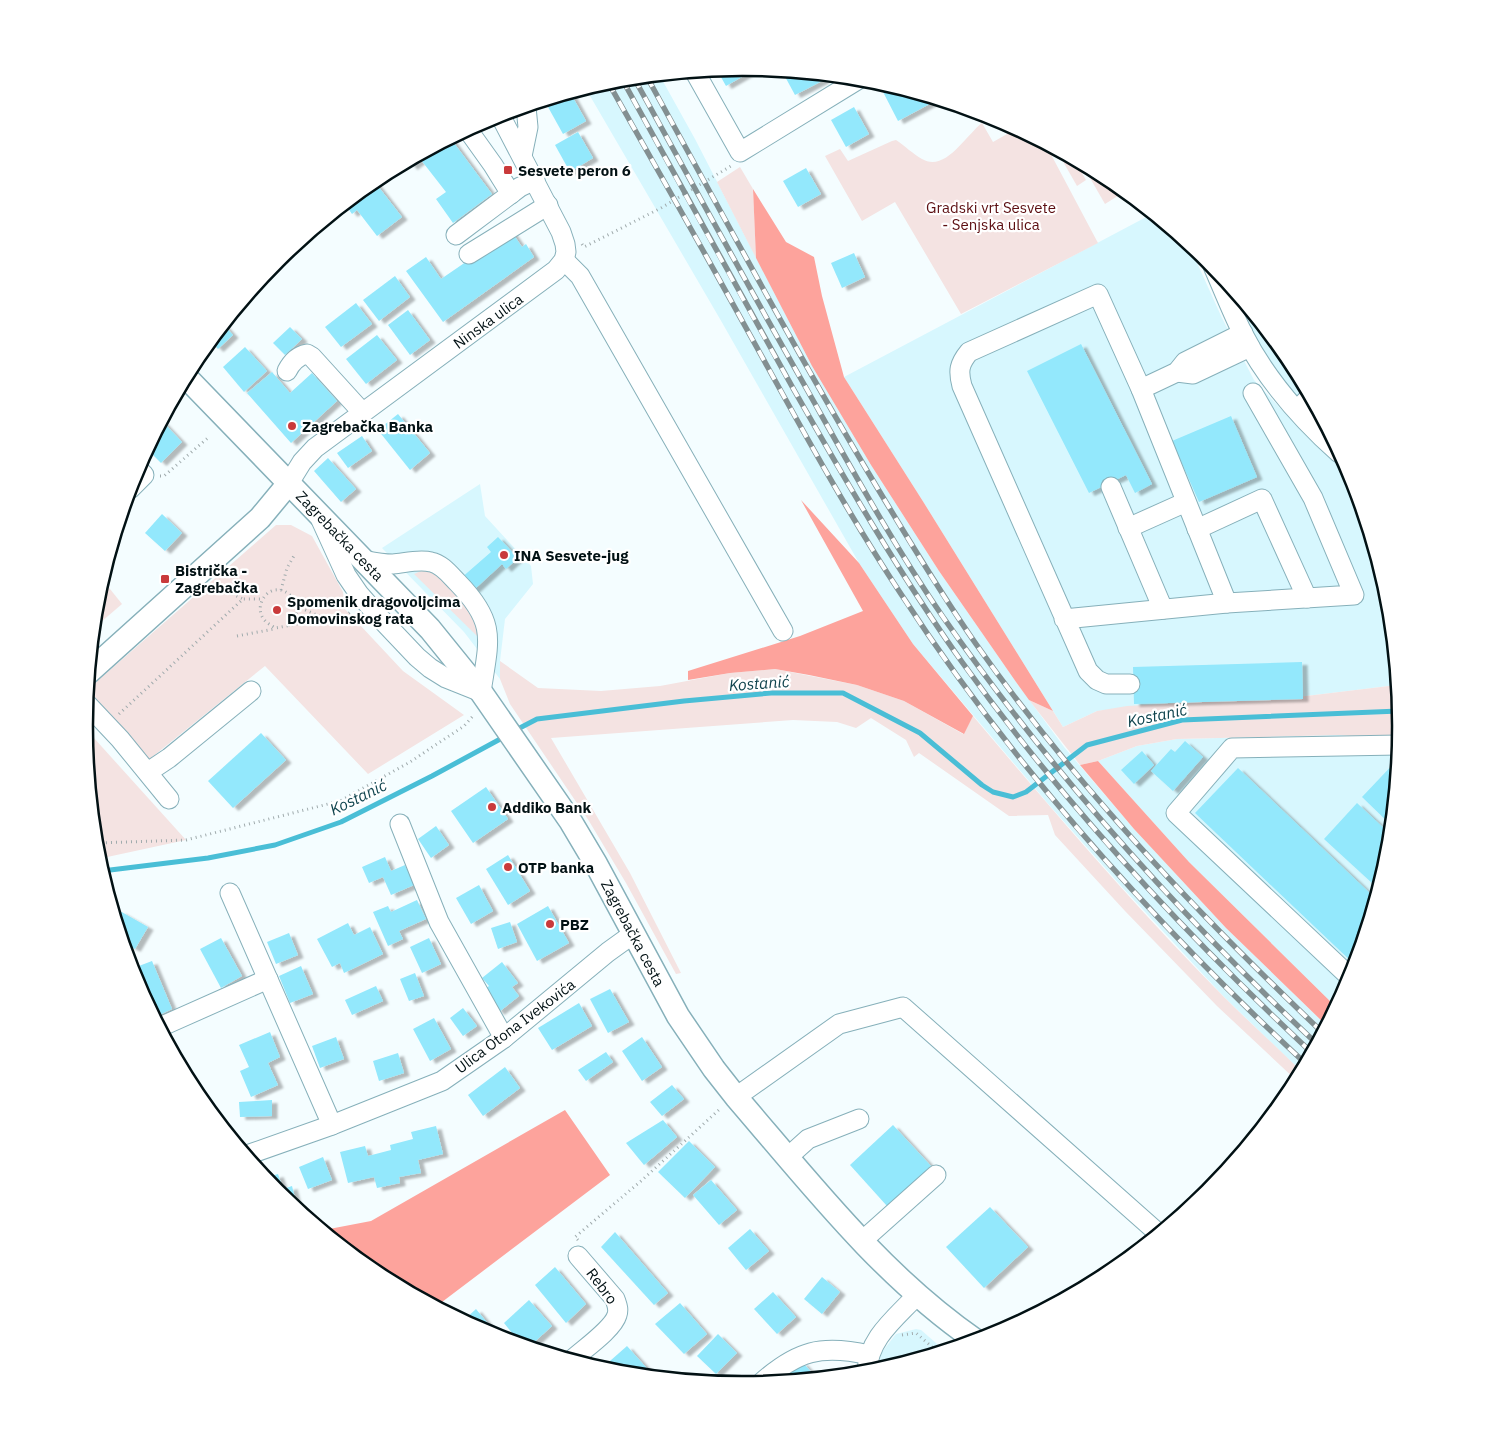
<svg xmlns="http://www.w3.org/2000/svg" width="1485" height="1452" font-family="'IBM Plex Sans',sans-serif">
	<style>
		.built { fill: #d7f7fe }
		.green { fill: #f4e3e2 }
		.forest { fill: #fda39c }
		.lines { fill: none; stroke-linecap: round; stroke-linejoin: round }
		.stream { stroke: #49bed6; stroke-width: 5 }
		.building { fill: #93e8fc; filter: url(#shadow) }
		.minor-casing { stroke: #86b0ba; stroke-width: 21 }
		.major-casing { stroke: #86b0ba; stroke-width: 25 }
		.path { stroke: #a0abad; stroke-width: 3; stroke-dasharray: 1 4; stroke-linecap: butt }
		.minor { stroke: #fff; stroke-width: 19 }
		.major { stroke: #fff; stroke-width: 22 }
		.rail-casing { stroke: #838f91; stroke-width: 5.5 }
		.rail { stroke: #fff; stroke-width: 4; stroke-dasharray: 11; stroke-linecap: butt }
		.poi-dot { fill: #c93a3b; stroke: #fff; stroke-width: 2 }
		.labels { text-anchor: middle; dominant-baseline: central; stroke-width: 4.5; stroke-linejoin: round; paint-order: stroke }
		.poi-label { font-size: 15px; font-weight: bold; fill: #021114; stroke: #fff; text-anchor: start }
		.park-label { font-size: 15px; fill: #5c0e11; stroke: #fff }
		.street-label { font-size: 15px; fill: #021114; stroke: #fff }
		.water-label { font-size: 16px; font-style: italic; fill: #10444e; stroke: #fff }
		.rim { fill: none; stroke: #021114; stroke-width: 2.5 }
	</style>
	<defs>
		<filter id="shadow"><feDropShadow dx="5.5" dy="3" stdDeviation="1" flood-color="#0004"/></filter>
	</defs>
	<rect width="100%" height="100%" fill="#f4fdff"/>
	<!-- built -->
	<g class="built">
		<path d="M660,76l35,63 117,227 59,99 68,106 77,111 48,65 70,82 92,99 100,97 -25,46 -77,-74 -103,-111 -71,-80 -137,-162 -54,-81 -139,-244 -134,-230 28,-9z"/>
		<path d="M1152,214l37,31 33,73 32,62 28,30 70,69 36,119 9,87 -91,11 -209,15 -34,16 -139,-224 -80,-126z"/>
		<path d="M1234,292l56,68 40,75 -45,-50 -26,-38z"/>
		<path d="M480,484l5,32 46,50 2,18 -28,35 -5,42v18l-36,-47 -82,-84z"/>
		<path d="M1338,735l38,3 24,-2 -12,119 -37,123 -15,29 -147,-145 -91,-101 39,-15 40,-7z"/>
		<path d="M916,1329l5,1 23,20 -67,19 5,-17 14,-18z"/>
	</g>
	<!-- green -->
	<g class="green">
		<path d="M982,123l11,19 23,-13 30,16 52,98 -137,71 -66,-112 -33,19 -37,-65 15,-7 8,12 44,-20 4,-1c9,6 17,14 26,19 23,14 44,-24 60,-36z"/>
		<path d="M1057,151l17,9 12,20 -9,6z"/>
		<path d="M1082,164l27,15 15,13 -19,12z"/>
		<path d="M740,167l13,22 3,69 -39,-76z"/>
		<path d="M276,525h15l21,11 31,56 2,17 58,62 61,44 -96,59 -103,-108 -124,100 -55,-63 1,-13z"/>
		<path d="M430,569c15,8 40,36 47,52 2,5 1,10 1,16l-64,-63 7,-3z"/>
		<path d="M102,579l20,25 -28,24 3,-31z"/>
		<path d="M500,661l38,27 63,3 59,-5 70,-13 45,-4 82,16 47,16 59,33 10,-18c81,96 163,192 251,281 25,25 52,49 77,74l-5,9 -79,-74 -92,-95 -70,-76 -7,-20 -39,1 -90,-63 -5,4 -8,-17 -35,-22 -15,10 -19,-6 -44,-2 -242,18 79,135 51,100 -5,1 -50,-91 -37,-62 -79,-117 -10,-25z"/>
		<path d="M1397,685l4,41 -1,10 -24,2 -38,-3 -161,4 -40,7 -39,15 -18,4 -51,-65 24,11 10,16 34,-16 30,-5 179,-10z"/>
		<path d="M84,727l102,113 -88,19z"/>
	</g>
	<!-- forest -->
	<g class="forest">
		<path d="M753,189l33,53 28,15 8,39 22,81 80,126 129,208 -24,-11 -13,-18 -77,-111 -68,-106 -59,-99 -56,-108z"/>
		<path d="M801,500l58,63 54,81 60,72 -9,18 -60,-33 -47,-16 -48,-10 -34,-6 -45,4 -42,7v-9l112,-35 63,-25z"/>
		<path d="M1098,761l91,101 147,145 -10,18 -100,-97 -92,-99 -54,-64z"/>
		<path d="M565,1110l45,65 -168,127 -9,2 -57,-31 -52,-43 47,-9z"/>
	</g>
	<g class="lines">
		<!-- stream -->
		<g class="stream">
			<path d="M514,731l23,-12 147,-18 87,-8h72l77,40 62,52 11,7 20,5 13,-5 61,-47 95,-25 217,-9"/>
			<path d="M102,871l106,-13 67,-13 66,-23 91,-46 72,-39"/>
		</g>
	</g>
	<!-- building -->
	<g class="building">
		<path d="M743,68h7l2,3 -26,15 -9,-16z"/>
		<path d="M782,71l40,4 2,5 -29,15z"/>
		<path d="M887,85l50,15 -39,21 -17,-33z"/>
		<path d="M571,94l15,27 -23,13 -15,-27z"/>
		<path d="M854,107l15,27 -23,13 -15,-27z"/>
		<path d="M578,132l15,26 -23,14 -15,-27z"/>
		<path d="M451,139l41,55 -39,29 -17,-24 10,-7 -25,-32 -9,7 -4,-5z"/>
		<path d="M806,168l15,26 -23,13 -15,-26z"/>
		<path d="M374,181l28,36 -25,19 -20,-26 -5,4 -7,-10z"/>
		<path d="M511,231l11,16 4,-3 8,13 -91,65 -37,-51 20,-14 15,22z"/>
		<path d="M854,253l11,24 -23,11 -11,-25z"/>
		<path d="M395,276l15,21 -31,24 -16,-21z"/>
		<path d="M356,303l16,21 -31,23 -16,-20z"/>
		<path d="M408,310l22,30 -20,15 -22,-30z"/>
		<path d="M224,325l9,10 -15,14 -8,-8z"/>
		<path d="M290,327l12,12 -17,16 -12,-12z"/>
		<path d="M377,335l20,25 -31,24 -20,-25z"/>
		<path d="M1081,344l71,140 -17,9 -9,-18 -37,18 -62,-122z"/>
		<path d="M245,347l22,24 -23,21 -21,-25z"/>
		<path d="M272,372l18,21 22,-20 25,28 -46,42 -44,-50z"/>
		<path d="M398,414l32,39 -20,17 -32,-40z"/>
		<path d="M1231,416l26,61 -58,25 -27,-61z"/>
		<path d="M162,421l20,21 -21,21 -14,-14z"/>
		<path d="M362,436l10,15 -24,17 -11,-15z"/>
		<path d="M328,458l28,31 -15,13 -27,-31z"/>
		<path d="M162,514l20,19 -17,18 -20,-18z"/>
		<path d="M498,537l20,21 -12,11 -4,-5 -38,35 -12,-13 39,-34 -4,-5z"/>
		<path d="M1302,662l1,37 -169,5 -1,-37z"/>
		<path d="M261,733l25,27 -53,48 -25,-27z"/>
		<path d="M1185,741l18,16 -30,34 -22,-20 20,-22 4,3z"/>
		<path d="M1142,751l12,14 -20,19 -13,-14z"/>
		<path d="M1398,759l-6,62 -1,4 -29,-28z"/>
		<path d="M1238,768l137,130 -20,67 -160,-152z"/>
		<path d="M486,787l22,32 -35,24 -22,-32z"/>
		<path d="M1357,803l33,31 -2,21 -4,15 -12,13 -48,-44z"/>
		<path d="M436,826l13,19 -18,13 -13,-19z"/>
		<path d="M508,855l22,36 -22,14 -22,-36z"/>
		<path d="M385,857l6,14 14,-6 9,20 -23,10 -8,-18 -14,6 -7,-16z"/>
		<path d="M479,885l14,26 -22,13 -15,-26z"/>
		<path d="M417,900l9,19 -27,12 4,8 -15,7 -15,-34 15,-6 3,6z"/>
		<path d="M548,906l21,37 -32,18 -20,-37z"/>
		<path d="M120,911l28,16 -13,22 -12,-7 -7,-24z"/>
		<path d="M510,922l7,20 -19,7 -7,-21z"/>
		<path d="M348,923l6,12 16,-8 13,27 -39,19 -4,-10 -8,4 -15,-28z"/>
		<path d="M289,933l9,22 -22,9 -9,-22z"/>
		<path d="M221,938l21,38 -21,12 -21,-39z"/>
		<path d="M429,938l12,26 -19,9 -12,-26z"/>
		<path d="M152,961l20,48 -17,8 -21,-39 -3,-9z"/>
		<path d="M502,962l16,21 -6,4 7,9 -20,16 -18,-20 8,-6 -7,-8z"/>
		<path d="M301,966l12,28 -23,9 -11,-27z"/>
		<path d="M415,973l9,23 -15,5 -9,-22z"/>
		<path d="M376,986l7,15 -31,14 -7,-15z"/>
		<path d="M610,989l19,33 -21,11 -18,-34z"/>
		<path d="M579,1003l13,23 -40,24 -14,-22z"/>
		<path d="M463,1008l14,18 -14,10 -13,-18z"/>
		<path d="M434,1018l17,31 -21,12 -17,-32z"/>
		<path d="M270,1032l10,25 -12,6 10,22 -27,12 -11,-26 9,-4 -10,-22z"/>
		<path d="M336,1037l8,22 -24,9 -8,-22z"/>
		<path d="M642,1037l20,30 -20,14 -20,-30z"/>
		<path d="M606,1052l7,10 -27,19 -8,-11z"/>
		<path d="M398,1053l6,20 -25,8 -6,-20z"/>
		<path d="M505,1067l15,21 -37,28 -15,-21z"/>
		<path d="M672,1085l12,14 -22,17 -12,-14z"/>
		<path d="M272,1100v16l-32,1 -1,-15z"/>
		<path d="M663,1120l14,17 -33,28 -18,-22z"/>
		<path d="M893,1125l38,41 -44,40 -37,-41z"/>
		<path d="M436,1126l7,28 -25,6 3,13 -22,4 1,6 -23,5 -3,-11 -26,6 -8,-31 25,-6 3,10 23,-6 -1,-5 23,-6 -2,-7z"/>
		<path d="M689,1141l26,26 -30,31 -27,-26z"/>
		<path d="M323,1157l9,23 -24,9 -9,-22z"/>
		<path d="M278,1174l5,15 9,-3 5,20 -2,1 -18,-16 -12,-13z"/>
		<path d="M711,1180l26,30 -18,15 -26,-30z"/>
		<path d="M990,1207l38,40 -44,41 -38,-41z"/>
		<path d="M750,1229l19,22 -23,19 -18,-22z"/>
		<path d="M615,1232l53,61 -14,12 -53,-58z"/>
		<path d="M555,1267l31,37 -20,19 -31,-38z"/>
		<path d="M822,1277l18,15 -18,22 -18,-15z"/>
		<path d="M773,1292l23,25 -19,17 -23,-25z"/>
		<path d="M529,1300l23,26 -22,20 -9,-2 -17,-21z"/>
		<path d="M680,1303l27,31 -23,20 -29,-30z"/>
		<path d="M476,1309l23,28 -9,-3 -26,-14z"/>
		<path d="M718,1334l19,19 -21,21 -19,-18z"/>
		<path d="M627,1346l25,28 -2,1 -36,-3 -12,-4z"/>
		<path d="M802,1362l14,15 -27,3 -3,-4z"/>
	</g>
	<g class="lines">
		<!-- minor casing -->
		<g class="minor-casing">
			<g id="minor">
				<path d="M695,72l45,80 119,-73"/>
				<path d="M468,130l25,35 18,29"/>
				<path d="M522,156l6,-29 -2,-20"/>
				<path d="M456,235l64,-48 15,-7"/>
				<path d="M469,254l79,-49"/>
				<path d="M564,260l16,16 203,355"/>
				<path d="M1213,266c10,23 19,46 30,68 23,45 58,85 96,119"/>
				<path d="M287,371c4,-8 10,-15 20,-17l5,3 50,55"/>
				<path d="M1177,372l16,2 57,-27"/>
				<path d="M1141,389l36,-17 8,-10 58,-29"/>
				<path d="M1297,410l13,-13"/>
				<path d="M289,483l13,-21 13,-14 241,-178 8,-10 2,-8 -1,-8 -4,-12 -61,-117"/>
				<path d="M1111,487l52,122"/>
				<path d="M130,489l14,-14 -7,-7"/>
				<path d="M321,520l25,55 13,19 21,24 37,39 13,11 16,10 35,14c8,-52 16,-69 -23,-109 -8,-8 -16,-19 -27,-21 -12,-3 -26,1 -38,2 -11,0 -20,-2 -30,-4"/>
				<path d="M1128,528l58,-26"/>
				<path d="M1197,529l65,-30 45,99"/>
				<path d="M1227,603l127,-8 -41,-97 -60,-105"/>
				<path d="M1064,619l163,-16 -86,-214 -43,-95 -129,58c-10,12 -11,19 -7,34l126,285 9,9 9,4h24"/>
				<path d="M86,703l34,36 49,60"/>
				<path d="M148,772l21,-14 82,-67"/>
				<path d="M400,824l39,98 65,116"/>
				<path d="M230,893l102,232"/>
				<path d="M1351,978l-175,-165 56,-65 167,-3"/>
				<path d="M160,1027l108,-48"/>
				<path d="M736,1097l103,-73 64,-17 255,226"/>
				<path d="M247,1155l85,-30 110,-44 62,-43 104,-86 25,-18"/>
				<path d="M788,1157l20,-18 51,-20"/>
				<path d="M862,1241l74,-66"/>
				<path d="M573,1359c11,-10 40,-30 44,-44 2,-6 0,-10 -2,-16l-37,-43"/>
				<path d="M867,1372c1,-34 29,-54 50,-77"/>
				<path d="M761,1383c36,-32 60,-39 108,-28"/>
			</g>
		</g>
		<!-- major casing -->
		<g class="major-casing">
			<g id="major">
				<path d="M186,377l244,252 51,63 90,130 25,42 82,152 36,53 22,28c74,86 145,178 239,243"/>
				<path d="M89,672l171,-154 29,-35"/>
			</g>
		</g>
		<!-- path -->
		<g class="path">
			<path d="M582,244l2,3 77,-39 70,-42"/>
			<path d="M160,476h4l46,-40"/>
			<path d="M214,585l29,14"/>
			<path d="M281,590l6,-22 8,-14"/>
			<path d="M296,606l30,13"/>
			<path d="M288,626c2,-3 5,-6 7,-9 6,-13 -6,-29 -20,-27 -12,2 -19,18 -12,28 3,5 8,7 12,10 20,-3 42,-10 63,-7l14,-10"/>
			<path d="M237,636l37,-7"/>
			<path d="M119,714l124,-115h20"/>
			<path d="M96,843l90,-3 154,-39 70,-39 54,-36 10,-11"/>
			<path d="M578,1240l-3,-3 66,-56 80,-73"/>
			<path d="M902,1335l14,-2 22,19"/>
		</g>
		<!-- minor -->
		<use href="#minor" class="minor"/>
		<!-- major -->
		<use href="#major" class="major"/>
		<!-- rail casing -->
		<g class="rail-casing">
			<g id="rail">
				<path d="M647,77c76,138 150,277 231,412 32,53 63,105 98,155 100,142 221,269 346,388"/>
				<path d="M634,78c57,103 113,206 171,308 44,78 87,157 138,231 108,155 236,297 373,426"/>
				<path d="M622,79c57,104 114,208 172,311 53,93 106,185 168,272 102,142 222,271 349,390"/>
				<path d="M608,82c46,82 92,162 137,244 50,90 99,182 156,268 113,174 253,329 404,469"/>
			</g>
		</g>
		<!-- rail -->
		<use href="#rail" class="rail"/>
	</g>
	<!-- markers -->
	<g class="poi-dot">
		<rect x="503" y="165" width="10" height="10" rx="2.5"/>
		<circle cx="292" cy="426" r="5"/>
		<circle cx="504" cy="555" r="5"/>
		<rect x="160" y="574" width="10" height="10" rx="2.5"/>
		<circle cx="277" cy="610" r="5"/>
		<circle cx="492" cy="807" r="5"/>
		<circle cx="508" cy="867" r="5"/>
		<circle cx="550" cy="924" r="5"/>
	</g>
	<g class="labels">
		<!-- poi labels -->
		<g class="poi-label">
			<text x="518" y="170">Sesvete peron 6</text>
			<text x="302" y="426">Zagrebačka Banka</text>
			<text x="514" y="555">INA Sesvete-jug</text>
			<text x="175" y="570">Bistrička -<tspan x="175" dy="17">Zagrebačka</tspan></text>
			<text x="287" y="601">Spomenik dragovoljcima<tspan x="287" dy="17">Domovinskog rata</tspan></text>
			<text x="502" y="807">Addiko Bank</text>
			<text x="518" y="867">OTP banka</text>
			<text x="560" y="924">PBZ</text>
		</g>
		<!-- park labels -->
		<g class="park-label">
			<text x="991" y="207">Gradski vrt Sesvete<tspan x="991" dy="17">- Senjska ulica</tspan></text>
		</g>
		<!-- street labels -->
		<g class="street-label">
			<text transform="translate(488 321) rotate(-36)">Ninska ulica</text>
			<text transform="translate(340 536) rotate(46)">Zagrebačka cesta</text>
			<text transform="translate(633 933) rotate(62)">Zagrebačka cesta</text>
			<text transform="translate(515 1026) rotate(-37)">Ulica Otona Ivekovića</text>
			<text transform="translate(602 1286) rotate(53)">Rebro</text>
		</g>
		<!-- water labels -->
		<g class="water-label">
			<text transform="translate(759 683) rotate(-4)">Kostanić</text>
			<text transform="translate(1157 715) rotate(-12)">Kostanić</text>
			<text transform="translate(358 797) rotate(-26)">Kostanić</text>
		</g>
	</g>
	<!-- crop -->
	<path d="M0 0H1485V1452H0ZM742 76H743A649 649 0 0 1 1392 725V727A649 649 0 0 1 743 1376H742A649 649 0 0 1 93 727V725A649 649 0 0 1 742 76Z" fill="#fff" fill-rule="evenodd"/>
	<path class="rim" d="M742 76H743A649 649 0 0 1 1392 725V727A649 649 0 0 1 743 1376H742A649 649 0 0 1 93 727V725A649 649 0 0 1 742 76Z"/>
</svg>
